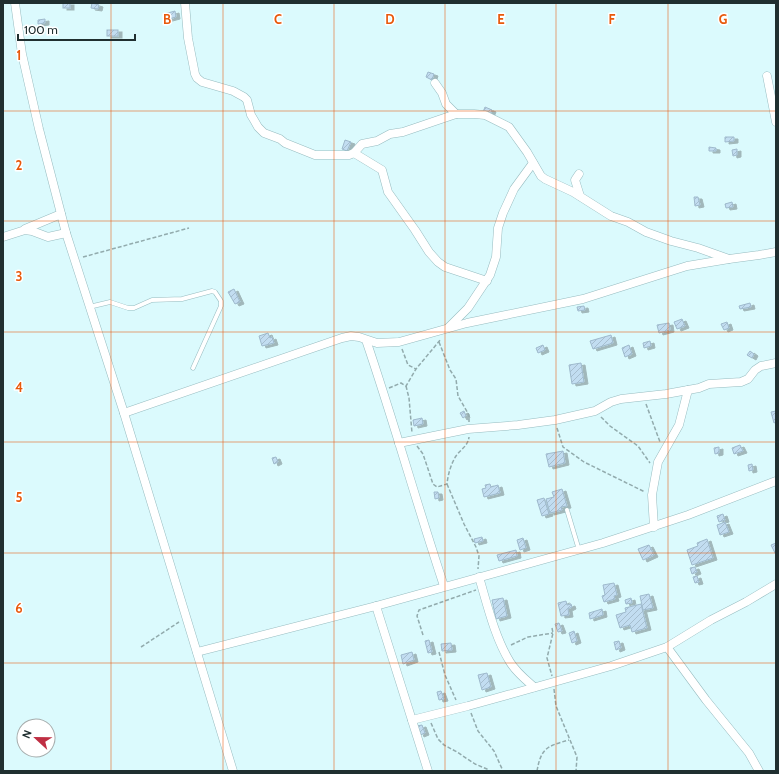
<svg xmlns="http://www.w3.org/2000/svg" width="779" height="774" font-family="Cabin,sans-serif">
	<style>
		.building { fill: url(#building-hatch); stroke: #9eb9cc; filter: url(#shadow) }
		.lines { fill: none; stroke-linecap: round; stroke-linejoin: round }
		.service-casing { stroke: #97bcc0; stroke-width: 5 }
		.minor-casing { stroke: #97bcc0; stroke-width: 9 }
		.path { stroke: #92abad; stroke-width: 1.5; stroke-dasharray: 4 2; stroke-linecap: butt }
		.service { stroke: #fff; stroke-width: 4 }
		.minor { stroke: #fff; stroke-width: 8 }
		.grid { fill: none; stroke: #e8590c; stroke-width: 1; stroke-opacity: 0.55 }
		.grid-label { font-size: 13px; text-anchor: middle; font-weight: bold; fill: #e8590c; stroke: #fff; stroke-width: 3; stroke-linejoin: round; paint-order: stroke }
	</style>
	<defs>
		<pattern id="building-hatch" width="6" height="6" patternUnits="userSpaceOnUse"><rect width="6" height="6" fill="#c2ddf1"/><path d="M-1 1l2-2M0 6l6-6M5 7l2-2" fill="none" stroke="#a6becf"/></pattern>
		<filter id="shadow"><feDropShadow dx="4" dy="2" stdDeviation="0" flood-color="#0004"/></filter>
	</defs>
	<rect width="100%" height="100%" fill="#dbfafd"/>
	<!-- building -->
	<g class="building">
		<rect x="63" y="3" width="7" height="5"/>
		<path d="M92,3l7,2 -1,4 -7,-1z"/>
		<path d="M175,11l1,6 -11,3 -1,-6z"/>
		<path d="M45,19v4l-7,1v-4z"/>
		<rect x="107" y="30" width="11" height="6"/>
		<path d="M428,72l6,2 -2,6 -6,-3z"/>
		<path d="M485,107l7,3 -2,5 -7,-3z"/>
		<path d="M725,137h9v4l-9,1z"/>
		<path d="M345,140l6,2 -4,9 -5,-2z"/>
		<path d="M709,147l7,1v3h-7z"/>
		<path d="M737,149v6l-4,1 -1,-6z"/>
		<path d="M694,197h4l2,8 -5,1z"/>
		<path d="M732,202l1,5 -7,1 -1,-4z"/>
		<path d="M234,289l6,13 -5,2 -7,-12z"/>
		<path d="M750,303l1,4 -11,2 -1,-3z"/>
		<path d="M584,306l1,4 -7,1 -1,-4z"/>
		<path d="M682,319l3,7 -8,3 -3,-7z"/>
		<path d="M727,322l2,6 -5,2 -3,-6z"/>
		<path d="M669,323l1,7 -11,3 -2,-8z"/>
		<path d="M268,333l2,5 2,-1 2,6 -12,3 -3,-10z"/>
		<path d="M611,335l2,8 -20,6 -3,-8z"/>
		<path d="M650,341l1,5 -7,2 -1,-5z"/>
		<path d="M543,345l2,5 -7,3 -2,-5z"/>
		<path d="M629,345l3,9 -7,3 -3,-9z"/>
		<path d="M750,351l4,3 -2,4 -5,-3z"/>
		<path d="M581,363l3,19 -12,2 -3,-19z"/>
		<path d="M464,411l2,5 -3,2 -3,-5z"/>
		<path d="M776,411v11l-2,1 -3,-11z"/>
		<path d="M422,418l1,6 -9,2 -1,-6z"/>
		<path d="M740,445l3,6 -9,3 -2,-6z"/>
		<path d="M719,447v6l-4,1 -1,-6z"/>
		<path d="M563,451l2,12 -16,4 -3,-13z"/>
		<path d="M276,457l2,5 -4,2 -2,-6z"/>
		<path d="M752,464l1,6 -4,1 -1,-6z"/>
		<path d="M490,484l1,3 7,-2 2,8 -16,4 -2,-8 4,-1 -1,-3z"/>
		<path d="M562,489l5,17 -6,1 1,3 -12,3 -4,-14 8,-2 -2,-5z"/>
		<path d="M434,492h4l1,6 -4,1z"/>
		<path d="M544,498l5,16 -7,2 -5,-16z"/>
		<path d="M723,514l2,6 -6,2 -2,-6z"/>
		<path d="M725,522l4,10 -9,3 -3,-10z"/>
		<path d="M482,537l1,4 -8,2 -1,-4z"/>
		<path d="M523,538l3,10 -6,2 -3,-10z"/>
		<path d="M707,539l6,19 -21,7 -5,-15 11,-4 -1,-3z"/>
		<path d="M776,543v12l-5,-10z"/>
		<path d="M649,545l5,10 -11,5 -5,-11z"/>
		<path d="M516,550l1,6 -18,5 -2,-6z"/>
		<path d="M695,567l2,5 -5,2 -2,-6z"/>
		<path d="M697,576l2,6 -4,1 -2,-6z"/>
		<path d="M614,583l3,12 -3,1 1,3 -11,3 -2,-6 3,-1 -2,-10z"/>
		<path d="M649,594l4,14 -10,2 -3,-14z"/>
		<path d="M503,598l4,18 -11,3 -4,-19z"/>
		<path d="M631,598l1,5 -6,1 -1,-4z"/>
		<path d="M566,601l1,4 4,-1 1,3 -4,2 1,6 -8,1 -3,-13z"/>
		<path d="M641,604l6,24 -15,4 -2,-7 -10,3 -4,-13 10,-3 -1,-4z"/>
		<path d="M602,609l1,6 -13,4 -1,-6z"/>
		<path d="M559,623l3,8 -4,1 -3,-8z"/>
		<path d="M574,631l3,10 -5,2 -3,-10z"/>
		<path d="M429,640l3,12 -4,1 -3,-12z"/>
		<path d="M619,641l2,7 -5,2 -2,-8z"/>
		<path d="M451,643l1,7 -10,1 -1,-7z"/>
		<path d="M412,652l2,8 -11,4 -2,-9z"/>
		<path d="M487,673l4,14 -9,3 -4,-15z"/>
		<path d="M441,691l3,8 -5,1 -2,-8z"/>
		<path d="M422,725l3,8 -5,2 -3,-9z"/>
	</g>
	<g class="lines">
		<!-- service casing -->
		<g class="service-casing">
			<g id="service">
				<path d="M89,307l21,-5 18,6h6l18,-8 30,-1 30,-8 3,1 6,9v5l-28,62"/>
				<path d="M567,510l12,40"/>
			</g>
		</g>
		<!-- minor casing -->
		<g class="minor-casing">
			<g id="minor">
				<path d="M15,3l7,51 17,75 27,104 58,180 109,358"/>
				<path d="M185,3l3,35 7,36 2,4 5,4 31,9 11,6 3,3 4,15 3,5 4,7 6,6 16,6 5,4 30,12h34l5,-2 8,-9 15,-3 13,-7 13,-2 53,-18h18l11,1 24,12 18,25 14,24 4,3 28,13 38,24 17,6 18,10 25,9 27,7 31,11"/>
				<path d="M767,76l9,46"/>
				<path d="M435,83l7,10 4,11 10,10"/>
				<path d="M354,153l28,17 6,22 27,38 14,22 9,10 7,5 42,14"/>
				<path d="M579,174l-4,6 5,16"/>
				<path d="M25,229l36,-15"/>
				<path d="M3,237l22,-7 7,1 16,6 18,-4"/>
				<path d="M448,328l20,-20 22,-33 6,-18 2,-29 5,-15 11,-24 19,-26"/>
				<path d="M366,340c28,82 51,165 78,246"/>
				<path d="M124,413l218,-75 9,-2 8,1 18,6 22,-1 68,-19 116,-24 104,-33 42,-7 30,-4 17,-3"/>
				<path d="M399,443l69,-14 50,-4 37,-5 40,-9 16,-9 10,-3 45,-5 33,-6 10,-4 32,-2 7,-3 7,-9 6,-4 15,-3"/>
				<path d="M654,527l-2,-32 6,-33 21,-37 9,-35"/>
				<path d="M479,577c8,27 16,61 31,85 6,10 16,18 24,25"/>
				<path d="M376,606l52,165"/>
				<path d="M667,647l39,53 43,53 10,18"/>
				<path d="M197,652l179,-46 227,-63 85,-28 88,-34"/>
				<path d="M412,720l56,-14 143,-40 56,-19 44,-27 35,-18 30,-18"/>
			</g>
		</g>
		<!-- path -->
		<g class="path">
			<path d="M83,257l106,-29"/>
			<path d="M439,342l11,28 6,9 2,17 11,19v7"/>
			<path d="M402,349l6,16 8,4"/>
			<path d="M406,386l3,12 3,35"/>
			<path d="M389,388l12,-5 5,3 10,-17 25,-30"/>
			<path d="M646,404l14,38"/>
			<path d="M601,417l9,9 28,20 12,17"/>
			<path d="M557,428l6,19 21,15 61,30"/>
			<path d="M417,446l6,8 10,30 4,3 10,-3c1,-10 4,-20 9,-28 5,-7 12,-10 13,-19"/>
			<path d="M447,484l17,40 12,23 3,9 -1,13"/>
			<path d="M552,628l1,5 -6,25 5,18"/>
			<path d="M423,635l-6,-19 2,-6 57,-20"/>
			<path d="M511,645l17,-8 25,-4"/>
			<path d="M141,647l38,-25"/>
			<path d="M439,652l6,23 11,25"/>
			<path d="M554,689l2,17 21,51 -1,14"/>
			<path d="M471,713l7,18 16,20 9,20"/>
			<path d="M431,723l7,16 6,6 13,7 18,12 12,5 2,2"/>
			<path d="M537,771c4,-23 10,-25 32,-31"/>
		</g>
		<!-- service -->
		<use href="#service" class="service"/>
		<!-- minor -->
		<use href="#minor" class="minor"/>
	</g>
	<!-- grid -->
	<path class="grid" d="M111,3v768M223,3v768M334,3v768M445,3v768M556,3v768M668,3v768M3,111h773M3,221h773M3,332h773M3,442h773M3,553h773M3,663h773"/>
	<g class="grid-label">
		<text x="167" y="24">B</text>
		<text x="278" y="24">C</text>
		<text x="390" y="24">D</text>
		<text x="501" y="24">E</text>
		<text x="612" y="24">F</text>
		<text x="723" y="24">G</text>
		<text x="19" y="60">1</text>
		<text x="19" y="170">2</text>
		<text x="19" y="281">3</text>
		<text x="19" y="392">4</text>
		<text x="19" y="502">5</text>
		<text x="19" y="613">6</text>
	</g>
	<!-- border -->
	<rect width="779" height="774" fill="none" stroke="#202f30" stroke-width="8"/>
	<!-- north arrow -->
	<g transform="translate(36 738) rotate(292)"><circle r="19" fill="#ffffff" stroke="#a6acac"/>
	<path d="M0-3L7 15L0 10L-7 15Z" fill="#bf2e43"/>
	<text y="-6" font-size="11" font-weight="bold" text-anchor="middle" fill="#202f30">N</text>
	</g>
	<!-- scale -->
	<path d="M18 34v6h117v-6" fill="none" stroke="#202f30" stroke-width="2"/>
	<text x="24" y="34" font-size="12" fill="#202f30" stroke="#ffffff" stroke-width="3" paint-order="stroke">100 m</text>
</svg>
